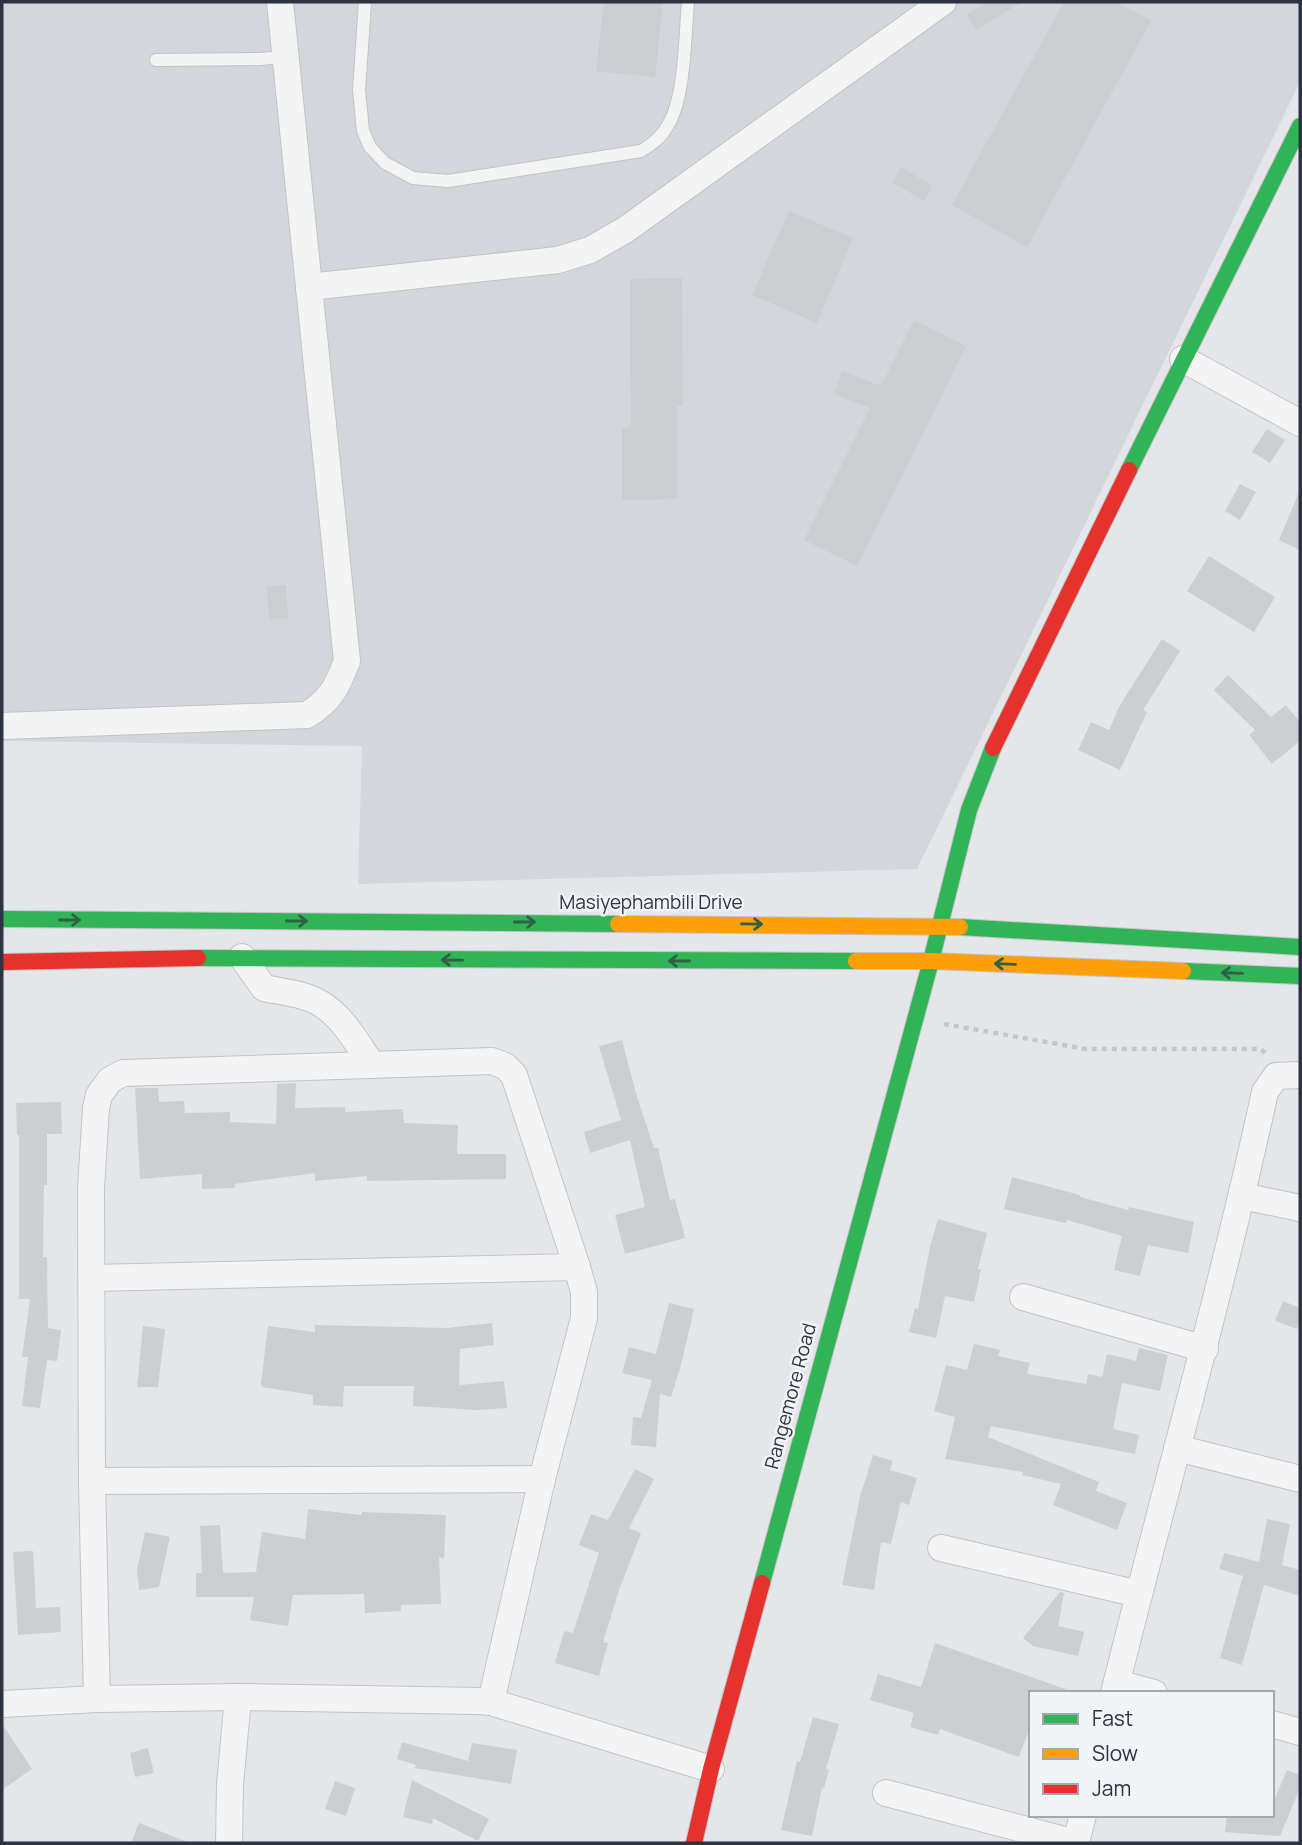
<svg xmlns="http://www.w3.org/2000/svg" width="1302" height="1845" font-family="Manrope,sans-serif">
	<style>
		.built { fill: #d3d6db }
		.building { fill: #cdced1 }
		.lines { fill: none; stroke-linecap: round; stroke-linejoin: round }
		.lane-casing { stroke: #c3c4c7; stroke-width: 14 }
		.street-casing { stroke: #c3c4c7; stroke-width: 28 }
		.fast-casing { stroke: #c3c4c7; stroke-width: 18 }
		.slow-casing { stroke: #c3c4c7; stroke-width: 18 }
		.jam-casing { stroke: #c3c4c7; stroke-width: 18 }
		.path { stroke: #c5c7ca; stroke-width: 4.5; stroke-dasharray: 5 5; stroke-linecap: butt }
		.lane { stroke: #f4f4f5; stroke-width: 12 }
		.street { stroke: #f4f4f5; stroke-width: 26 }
		.fast { stroke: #30b455; stroke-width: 16 }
		.slow { stroke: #ff9f0a; stroke-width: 16 }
		.jam { stroke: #e5322d; stroke-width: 16 }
		.oneway { stroke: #2e6047 }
		.labels { text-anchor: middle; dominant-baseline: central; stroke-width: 5; stroke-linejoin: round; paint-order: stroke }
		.street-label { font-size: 19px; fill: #2d3340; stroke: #f3f4f7 }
	</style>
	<rect width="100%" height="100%" fill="#e4e6e9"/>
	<!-- built -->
	<path class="built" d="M2,2h1298v80l-383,787 -559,15 4,-138 -360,-5z"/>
	<!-- building -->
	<g class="building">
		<path d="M604,2h59l-8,75 -59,-6z"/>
		<path d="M987,2h35l-46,28 -9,-16z"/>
		<path d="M1064,2h52l35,19 -124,226 -75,-42z"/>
		<path d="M902,167l30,19 -8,15 -32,-19z"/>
		<path d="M789,211l64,27 -36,85 -65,-28z"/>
		<path d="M682,278l1,128h-6v93l-55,1v-72l9,-1 -1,-148z"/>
		<path d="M914,320l52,26 -109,220 -53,-26 66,-132 -36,-14 8,-23 39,15z"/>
		<path d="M1267,429l18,11 -15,23 -18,-11z"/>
		<path d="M1240,484l16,8 -16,28 -15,-9z"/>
		<path d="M1300,490v60l-21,-10z"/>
		<path d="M1209,556l66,41 -21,35 -67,-41z"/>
		<path d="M286,585l2,33 -19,2 -2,-33z"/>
		<path d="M1162,639l18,12 -37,59 4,2 -27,58 -42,-20 13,-28 18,8 11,-25z"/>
		<path d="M1228,675l43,42 15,-12 14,17v19l-28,23 -23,-29 6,-5 -41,-40z"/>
		<path d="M622,1040l14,53 18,55h4l12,52 5,-1 10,39 -60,16 -10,-39 30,-8 -15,-67 -40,13 -6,-21 37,-12 -22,-74z"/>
		<path d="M296,1083l-1,25 50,-1v5l58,-3 1,14 54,2 -1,29h49v25l-139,2v-5l-52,5v-8l-81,11 1,4 -33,1v-15l-62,5 -5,-91h23l1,14 25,-1 1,12 45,-1v10l46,2 1,-40z"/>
		<path d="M61,1102l1,32h-15v51h-3l-1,72h4l1,71 13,2 -4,31 -10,-1 -7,48 -18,-2 6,-49h-6l8,-58h-11v-164h-2l-1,-32z"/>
		<path d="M1012,1177l68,18v2l48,13 1,-3 65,15 -6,31 -40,-8 -8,31 -26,-6 8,-34 -55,-16 -1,3 -62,-14z"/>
		<path d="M938,1219l49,14 -9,36h3l-7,33 -29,-6 -9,42 -27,-6 6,-24 3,1 12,-62z"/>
		<path d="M1283,1301l17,7v11l-3,10 -22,-8z"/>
		<path d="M669,1303l25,6 -13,56 -10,32 -11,-3 -4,53 -25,-2 2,-28 8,1 11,-38 -30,-7 7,-26 27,7z"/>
		<path d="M492,1323l2,22 -34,4 -1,36 45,-4 3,27 -30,2 -64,-4 1,-20h-70l-1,21 -30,-2v-10l-51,-8 -1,-3 7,-58 47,6v-7l132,3z"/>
		<path d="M143,1326l22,3 -7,58h-21z"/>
		<path d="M974,1344l26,6 -2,6 32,7 -3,11 59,10 2,-10 14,3 5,-23 29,7 3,-13 29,7 -8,36 -38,-8 -9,46 26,6 -4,19 -144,-28 -3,11 111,45 -3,9 31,12 -10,27 -64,-25 8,-21 -39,-9 1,-3 -78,-13 10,-42 -21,-6 12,-46 21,5z"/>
		<path d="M873,1455l20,6 -3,9 27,8 -8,27 -8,-3 -10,42 -10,-2 -7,48 -32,-5 18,-88z"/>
		<path d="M635,1469l19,10 -25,49 12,5 -22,57 -16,52 5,1 -9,33 -44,-13 9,-32 9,2 26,-80 -20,-8 12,-31 17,6z"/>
		<path d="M308,1509l54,6v-3l84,3 -2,43 -5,-1 2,47 -40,1v6l-36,2 -1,-19 -71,1 -5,31 -38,-6 4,-23h-58v-24h6l-2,-47 20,-1 3,48 33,-1 6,-40 43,7z"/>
		<path d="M1267,1519l23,5 -8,41 18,5v26l-36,-11 -22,80 -22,-7 23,-82 -24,-7 5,-16 35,9z"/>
		<path d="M145,1532l25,5 -11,50 -20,3 -2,-20z"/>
		<path d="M33,1551l3,57 24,-1 1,25 -43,3 -5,-83z"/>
		<path d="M1060,1592l4,1 -6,33 26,6 -6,24 -45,-10 -10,-8z"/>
		<path d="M935,1643l133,47v3h-37v31l-12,33 -79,-28 -2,6 -28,-8 4,-14 -44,-13 8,-26 43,13z"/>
		<path d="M813,1717l26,7 -13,45 3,1 -5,18 -2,-1 -10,49 -31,-6 16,-69 3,1z"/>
		<path d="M2,1724l30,45 -30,21z"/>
		<path d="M402,1742l66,19 4,-18 45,7 -6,34 -96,-16 1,-3 -19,-6z"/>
		<path d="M148,1748l6,25 -19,4 -5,-24z"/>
		<path d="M1287,1770l13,5v13l-20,48 -55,-4 2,-17h45v-10z"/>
		<path d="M412,1780l77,39 -11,22 -45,-23 -1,6 -29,-7z"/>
		<path d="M335,1781l20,7 -9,28 -21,-7z"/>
		<path d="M139,1823l49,19v1h-57z"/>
	</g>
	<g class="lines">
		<!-- lane casing -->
		<g class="lane-casing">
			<g id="lane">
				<path d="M365,2l-6,88 4,41 7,16 15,16 28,15 35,3 193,-30c11,-7 21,-14 27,-26 17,-27 17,-90 20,-123"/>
				<path d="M156,60l103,-1 27,-2"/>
			</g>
		</g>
		<!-- street casing -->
		<g class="street-casing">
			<g id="street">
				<path d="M280,2l29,285"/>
				<path d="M1183,359l117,64"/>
				<path d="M2,726l305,-11c24,-15 30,-28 40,-54l-38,-374 249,-27 32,-10 35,-20 318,-228"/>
				<path d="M242,957l22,31c17,4 38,5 54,14 24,13 39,41 54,63"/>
				<path d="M1242,1196l58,12"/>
				<path d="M92,1278l485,-11"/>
				<path d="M1023,1297l182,52"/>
				<path d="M1177,1448l123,31"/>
				<path d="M92,1481l450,-2"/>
				<path d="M941,1548l198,46"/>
				<path d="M1117,1683l37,10"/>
				<path d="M1114,1693c50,-201 107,-399 151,-601l11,-16 24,-1"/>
				<path d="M97,1699l-5,-218 -1,-293 5,-80 3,-13 11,-15 13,-7 369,-12 13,5 9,9 63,192 7,25v26l-42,161 -51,223"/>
				<path d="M2,1704l95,-5 141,-2 242,4 11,1 220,67"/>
				<path d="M1272,1724l28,8"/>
				<path d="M886,1793l190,50"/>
				<path d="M229,1843l1,-58 8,-88"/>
				<path d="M1076,1843l7,-28"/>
			</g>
		</g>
		<!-- fast casing -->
		<g class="fast-casing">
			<g id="fast">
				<path d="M1129,470l171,-344"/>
				<path d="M2,919l616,5"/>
				<path d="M960,927l340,20"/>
				<path d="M198,958l658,3"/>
				<path d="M1183,971l117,5"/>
				<path d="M762,1583l169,-622 38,-151 24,-62"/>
			</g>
		</g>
		<!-- slow casing -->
		<g class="slow-casing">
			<g id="slow">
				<path d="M618,924l342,3"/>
				<path d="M856,961h75l252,10"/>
			</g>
		</g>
		<!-- jam casing -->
		<g class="jam-casing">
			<g id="jam">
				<path d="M993,748l136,-278"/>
				<path d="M2,962l196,-4"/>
				<path d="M694,1843l17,-74 51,-186"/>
			</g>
		</g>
		<!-- path -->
		<path class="path" d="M944,1024l142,25h175l5,5"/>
		<!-- lane -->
		<use href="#lane" class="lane"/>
		<!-- street -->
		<use href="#street" class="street"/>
		<!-- fast -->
		<use href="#fast" class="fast"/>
		<!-- slow -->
		<use href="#slow" class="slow"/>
		<!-- jam -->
		<use href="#jam" class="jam"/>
	</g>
	<!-- one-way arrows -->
	<defs><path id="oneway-shaft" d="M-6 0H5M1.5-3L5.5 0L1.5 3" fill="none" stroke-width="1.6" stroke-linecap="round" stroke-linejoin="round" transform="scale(1.75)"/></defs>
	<g class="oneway">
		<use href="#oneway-shaft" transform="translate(70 920)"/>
		<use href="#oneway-shaft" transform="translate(297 921)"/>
		<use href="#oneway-shaft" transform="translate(525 922)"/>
		<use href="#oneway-shaft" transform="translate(752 924) rotate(1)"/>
		<use href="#oneway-shaft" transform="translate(452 960) rotate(-179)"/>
		<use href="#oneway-shaft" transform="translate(679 961) rotate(180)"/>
		<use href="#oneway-shaft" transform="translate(1005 964) rotate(-178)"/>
		<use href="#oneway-shaft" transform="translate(1232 973) rotate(-178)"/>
	</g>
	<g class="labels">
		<!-- street labels -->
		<g class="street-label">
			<text x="651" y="902">Masiyephambili Drive</text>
			<text transform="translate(790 1396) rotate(-75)">Rangemore Road</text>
		</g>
	</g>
	<!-- border -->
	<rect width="1302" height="1845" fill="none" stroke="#2d3340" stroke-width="7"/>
	<!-- legend -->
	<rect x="1029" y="1691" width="245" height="126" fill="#f3f4f7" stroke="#a4a7ae" stroke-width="2"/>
	<rect x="1043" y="1714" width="35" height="10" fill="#30b455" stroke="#a4a7ae" stroke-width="2"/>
	<text x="1092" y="1726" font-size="21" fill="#2d3340">Fast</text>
	<rect x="1043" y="1749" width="35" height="10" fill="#ff9f0a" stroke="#a4a7ae" stroke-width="2"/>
	<text x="1092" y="1761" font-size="21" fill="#2d3340">Slow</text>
	<rect x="1043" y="1784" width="35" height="10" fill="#e5322d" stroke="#a4a7ae" stroke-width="2"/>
	<text x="1092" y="1796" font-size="21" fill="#2d3340">Jam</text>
</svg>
